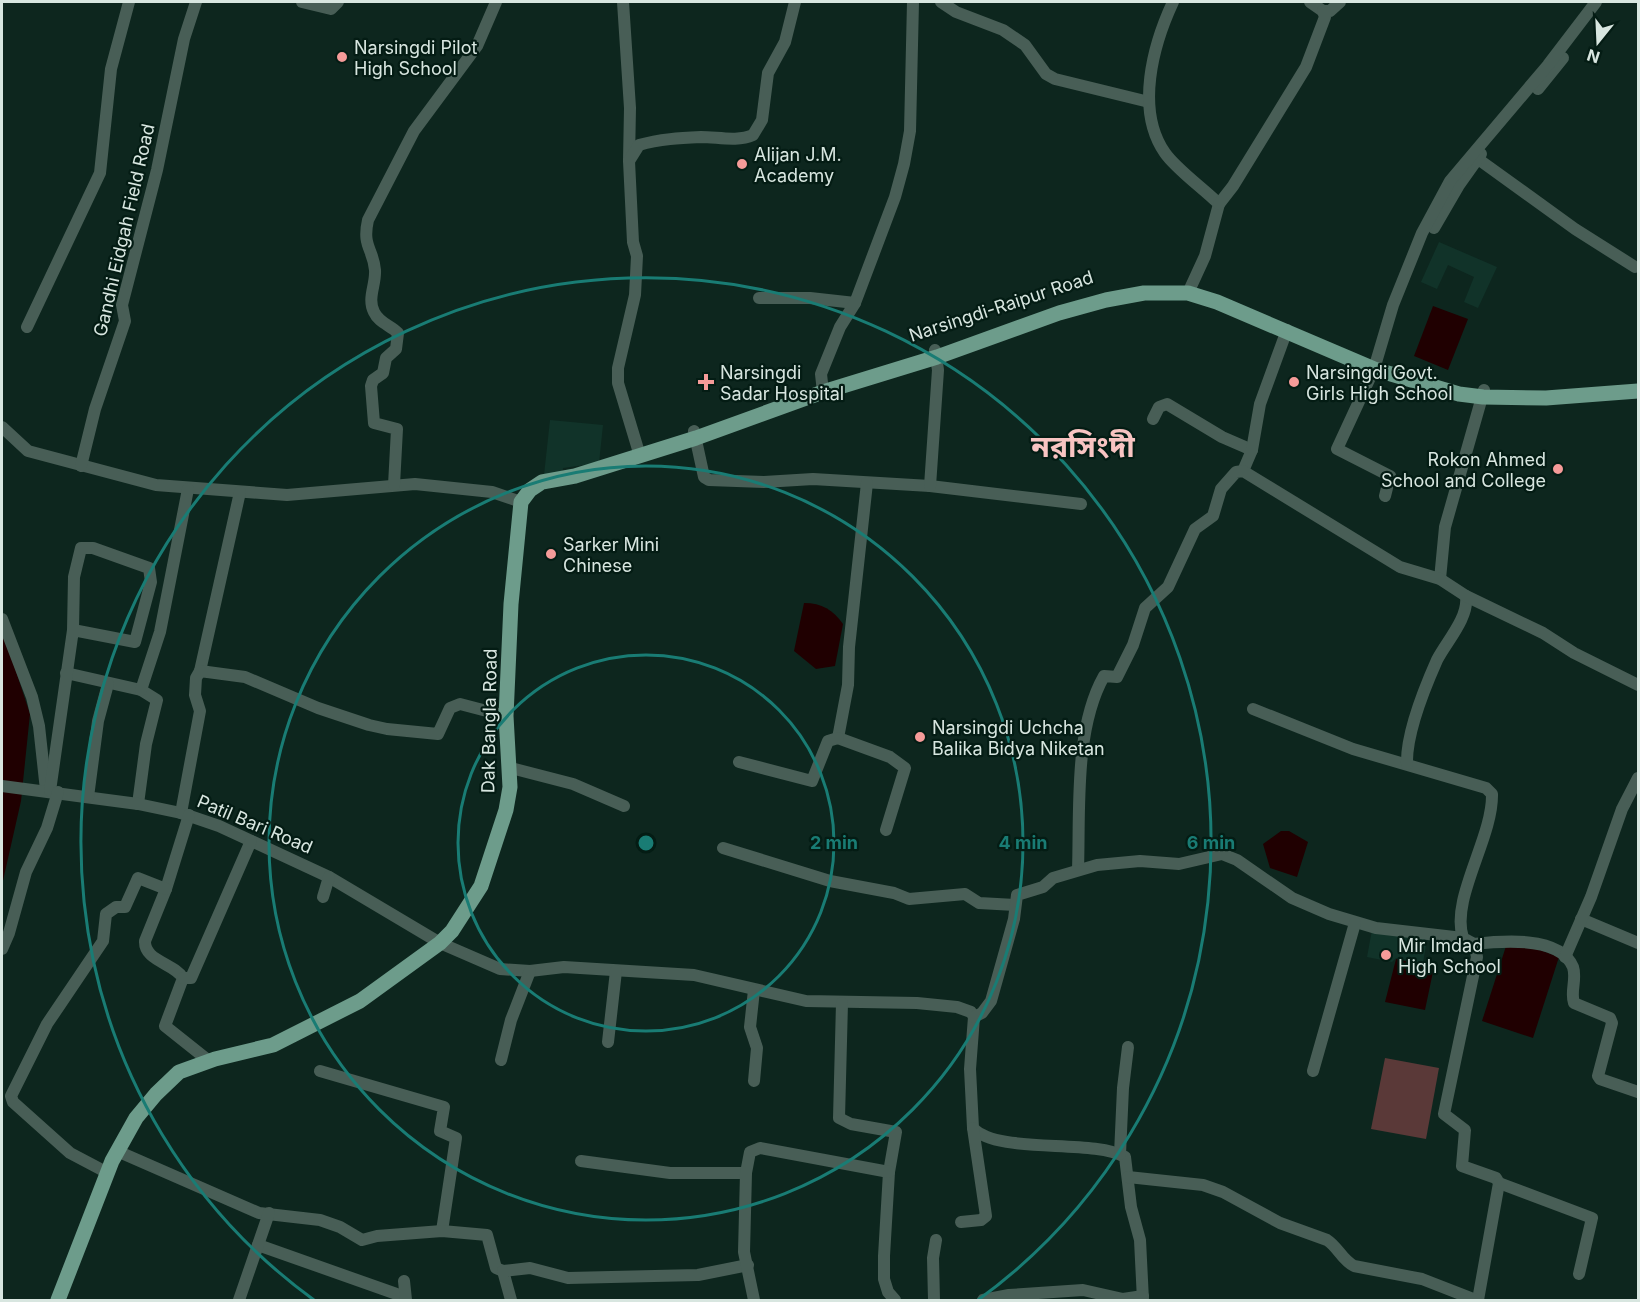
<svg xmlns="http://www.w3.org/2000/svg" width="1640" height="1302" font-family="Inter,'Noto Sans Bengali',sans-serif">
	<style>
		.built { fill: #113329 }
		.green { fill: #5a3938 }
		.water { fill: #200001 }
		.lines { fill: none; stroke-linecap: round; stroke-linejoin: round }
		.minor { stroke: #485e56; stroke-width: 12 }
		.major { stroke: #6d9c8b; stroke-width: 15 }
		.ring { fill: none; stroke: #197c74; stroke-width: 3 }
		.poi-dot { fill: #f59b99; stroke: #041c14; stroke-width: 2 }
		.labels { text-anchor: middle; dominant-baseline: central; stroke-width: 4.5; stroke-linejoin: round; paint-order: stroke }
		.poi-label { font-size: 18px; fill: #d8e6e0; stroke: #041c14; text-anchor: start }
		.street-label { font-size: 18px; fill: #d8e6e0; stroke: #041c14 }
		.town-label { font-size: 30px; font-weight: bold; fill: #f8c4c2; stroke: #041c14 }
		.centre { fill: #197c74; stroke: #041c14; stroke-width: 3 }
		.ring-label { font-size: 18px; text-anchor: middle; font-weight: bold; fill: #197c74; stroke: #041c14; stroke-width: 4.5; stroke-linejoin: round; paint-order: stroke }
	</style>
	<rect width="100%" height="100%" fill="#0d261e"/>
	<!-- built -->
	<g class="built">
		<path d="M1439,242l58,25 -19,41 -14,-6 10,-25 -26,-12 -11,24 -16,-7z"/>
		<path d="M550,420l53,5 -4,38 -36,5 -1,9 -18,-2z"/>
		<path d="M1372,930l55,9 -4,24 -27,-5 -4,4 -25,-5z"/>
	</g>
	<!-- green -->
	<path class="green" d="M1385,1058l54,10 -13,71 -55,-10z"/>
	<!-- water -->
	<g class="water">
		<path d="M1433,306l35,13 -20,51 -34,-14z"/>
		<path d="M804,603c18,0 29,7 39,21l-8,42 -19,3 -22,-18z"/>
		<path d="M2,629l28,85 -9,87 -19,84z"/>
		<path d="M1281,831h8l19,11 -11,35 -27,-9 -7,-24z"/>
		<path d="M1507,943l22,3 30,11 -26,81 -51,-17z"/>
		<path d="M1396,959l38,8 -9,43 -40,-8z"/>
	</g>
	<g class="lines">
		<!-- minor -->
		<g class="minor">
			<path d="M302,2l29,7 7,-7"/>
			<path d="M623,2l7,106 -1,52"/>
			<path d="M941,2l15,10 47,18 22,15 21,29 9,5 94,23"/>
			<path d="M1173,2c-20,43 -38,108 -8,151 11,16 39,36 54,51l-14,52 -17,37"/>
			<path d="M1310,2l13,9"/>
			<path d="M1538,89l25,-31"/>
			<path d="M1478,159l97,70 60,38"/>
			<path d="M1219,204l14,-18 73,-119 19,-50 -2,-6h7l10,-9"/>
			<path d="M1434,228l25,-43 22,-31"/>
			<path d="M759,298h51l45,5"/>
			<path d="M27,327l73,-154 11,-104 18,-67"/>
			<path d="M823,392l-2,-18 19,-47 15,-24 40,-106 9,-33 6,-33 3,-129"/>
			<path d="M1153,419l6,-12 8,-3 55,33 30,13"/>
			<path d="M2,427l26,24 128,34 131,10 128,-11 77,8 29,10"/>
			<path d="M694,431l10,46 5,3 55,2 49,-3 117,7 151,18"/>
			<path d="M640,456l-22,-73v-15l17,-73 2,-39 -4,-14 -4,-81 10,-16c21,-6 41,-7 62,-8 17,0 36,5 52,-2l9,-15 6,-47 17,-31 10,-40"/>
			<path d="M81,466l14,-57 30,-88 -3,-16 35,-135 27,-131 12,-37"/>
			<path d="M1243,471l9,-21 8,-46 27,-74"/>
			<path d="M867,483l-18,164 -1,38 -10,53 52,19 15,11 -19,62"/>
			<path d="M394,485l3,-56 -23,-6 -3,-37 2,-6 10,-7 3,-15 10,-9 2,-16c-8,-8 -19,-10 -24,-21 -7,-14 2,-27 1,-42 -2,-22 -13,-23 -7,-50l46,-89 63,-85 19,-44"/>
			<path d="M930,486l8,-116 -3,-20"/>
			<path d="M1385,496l5,-20 -53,-27 37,-80 19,-64 29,-72 28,-52 98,-116 48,-63"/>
			<path d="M1440,579l5,-52 39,-137"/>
			<path d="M2,619l30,78 7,29 7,64"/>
			<path d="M200,671l40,-179"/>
			<path d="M66,673l75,17 16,10 -11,44 -8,60"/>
			<path d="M141,690l19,-58 28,-143"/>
			<path d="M1253,709l100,40 133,39 6,6c1,44 -42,105 -29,144l11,6 3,13 -33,157 21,16 -3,36 34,12 3,5 -21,117"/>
			<path d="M739,762l73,19 16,-40 10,-3"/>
			<path d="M1407,764c-1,-30 18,-77 30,-104 9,-18 32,-42 29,-64"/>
			<path d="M511,768l62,16 51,22"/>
			<path d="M2,786l136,18 43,9 38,13 110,51 111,66 60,26 30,2 34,-4 130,8 112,26 111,2 40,4 14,5 3,5 -4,52 3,59c25,27 120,10 152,29l6,50 9,33 3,60"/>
			<path d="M50,791l23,-161 1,-53 7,-29h12l56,20 2,14 -16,60 -62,-12"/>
			<path d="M88,797l10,-76 10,-37"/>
			<path d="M181,813l19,-102 -5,-16 1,-17 4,-7 45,6 73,31 51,17 18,4 51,5 12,-26 10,-4 46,12"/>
			<path d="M189,815l-23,74 -21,52c-1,20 29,22 38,37l-18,48 44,35"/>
			<path d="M723,848l107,33 64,12 15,6 56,-5 14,9 36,2"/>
			<path d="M1078,870c2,-59 -4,-141 26,-194l13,1 16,-32 12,-37 23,-21 27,-58 18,-13 8,-27 15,-17 7,-1 157,96 40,12 26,17 77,37 31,20 64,32"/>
			<path d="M323,897l6,-20"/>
			<path d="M1581,919l57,24"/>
			<path d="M1474,944c26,-3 86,-9 99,23 4,12 -3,25 1,36l36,15 2,5 -14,53 2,3 38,13"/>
			<path d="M2,949l7,-16 17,-61 21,-44 11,-36"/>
			<path d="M1565,957l26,-60 31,-88 16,-31"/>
			<path d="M183,978h8l60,-137"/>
			<path d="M842,1003l-3,115 12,6 45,8 -7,40 -5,84v23l4,13 7,8"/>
			<path d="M974,1017l8,-4 9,-12 23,-82 3,-24 26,-8 10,-9 44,-13 43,-4 39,3 43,-10 15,6 55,38 37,16 47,14 87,10"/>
			<path d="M608,1042l8,-71"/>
			<path d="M501,1060l10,-40 19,-49"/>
			<path d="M320,1071l124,36 -4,24 16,7 -14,93"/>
			<path d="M1313,1071l42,-148"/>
			<path d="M754,1081l3,-33 -7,-21 4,-37"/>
			<path d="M117,1151l142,62 61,7 20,7 22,13 15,-4 65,-5 45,4 9,33 7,3"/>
			<path d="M1120,1154l3,-66 5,-41"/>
			<path d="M581,1161l89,12h76"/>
			<path d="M106,1172l-36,-19 -57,-51 -2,-6 36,-72 56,-83 3,-27 10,-7h9l13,-29 28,11"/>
			<path d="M1128,1177l75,8 20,7 57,31 47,17c11,7 15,20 27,26l68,13 54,21"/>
			<path d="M1499,1183l93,35 -13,56"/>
			<path d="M961,1222l20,-2 5,-4 -13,-88"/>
			<path d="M258,1245l147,52"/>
			<path d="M404,1281l2,19"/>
			<path d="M239,1300l30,-87"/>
			<path d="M511,1300l-8,-29 27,-3 38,10 130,-3 50,-10"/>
			<path d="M754,1300l-10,-48 2,-79 4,-21 10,-4 129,24"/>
			<path d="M934,1300l-1,-42 3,-18"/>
			<path d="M983,1300l26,-5 74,-5 40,9 20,-3"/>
		</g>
		<!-- major -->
		<path class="major" d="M58,1300l54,-139 24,-43 20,-24 23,-22 36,-13 58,-14 87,-44 80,-58 12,-12 29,-45 25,-76 4,-23 -4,-71 5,-112 10,-102 9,-12 12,-8 33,-6 121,-38 127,-46 114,-35 122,-44 47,-13 38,-7h44l29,9 157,67 85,25 24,3 63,1 92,-7"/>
	</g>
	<!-- distance rings -->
	<g class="ring">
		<circle cx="646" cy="843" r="188"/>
		<circle cx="646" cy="843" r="377"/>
		<path d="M314 1300A565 565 0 1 1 978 1300"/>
	</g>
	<!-- markers -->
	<g class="poi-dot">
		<circle cx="342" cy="57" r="6"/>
		<circle cx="742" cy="164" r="6"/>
		<path d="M703 373h6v6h6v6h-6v6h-6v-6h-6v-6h6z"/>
		<circle cx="1294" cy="382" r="6"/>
		<circle cx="1558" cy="469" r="6"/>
		<circle cx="551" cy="554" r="6"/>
		<circle cx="920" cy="737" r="6"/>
		<circle cx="1386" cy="955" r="6"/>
	</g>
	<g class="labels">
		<!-- poi labels -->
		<g class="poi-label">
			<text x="354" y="47">Narsingdi Pilot<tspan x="354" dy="21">High School</tspan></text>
			<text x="754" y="154">Alijan J.M.<tspan x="754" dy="21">Academy</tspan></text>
			<text x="720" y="372">Narsingdi<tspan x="720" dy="21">Sadar Hospital</tspan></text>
			<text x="1306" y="372">Narsingdi Govt.<tspan x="1306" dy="21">Girls High School</tspan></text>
			<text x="1546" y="459" text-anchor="end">Rokon Ahmed<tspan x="1546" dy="21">School and College</tspan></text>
			<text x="563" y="544">Sarker Mini<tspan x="563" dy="21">Chinese</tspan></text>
			<text x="932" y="727">Narsingdi Uchcha<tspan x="932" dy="21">Balika Bidya Niketan</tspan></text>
			<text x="1398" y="945">Mir Imdad<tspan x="1398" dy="21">High School</tspan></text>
		</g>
		<!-- street labels -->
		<g class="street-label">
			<text transform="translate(124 230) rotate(-77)">Gandhi Eidgah Field Road</text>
			<text transform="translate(1001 306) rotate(-18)">Narsingdi-Raipur Road</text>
			<text transform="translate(489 721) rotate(-89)">Dak Bangla Road</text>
			<text transform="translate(255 824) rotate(23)">Patil Bari Road</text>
		</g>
		<!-- town labels -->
		<g class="town-label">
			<text x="1083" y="446">নরসিংদী</text>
		</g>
	</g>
	<circle cx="646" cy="843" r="9" class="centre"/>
	<g class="ring-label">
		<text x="834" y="849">2 min</text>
		<text x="1023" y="849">4 min</text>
		<text x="1211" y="849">6 min</text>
	</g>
	<!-- border -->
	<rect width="1640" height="1302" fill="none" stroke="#d8e6e0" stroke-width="6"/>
	<!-- north arrow -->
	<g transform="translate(1598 42) rotate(198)" stroke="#041c14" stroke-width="4.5" paint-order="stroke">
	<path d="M0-4.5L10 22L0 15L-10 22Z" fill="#d8e6e0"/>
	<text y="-9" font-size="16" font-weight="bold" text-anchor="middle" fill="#d8e6e0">N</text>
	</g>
</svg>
